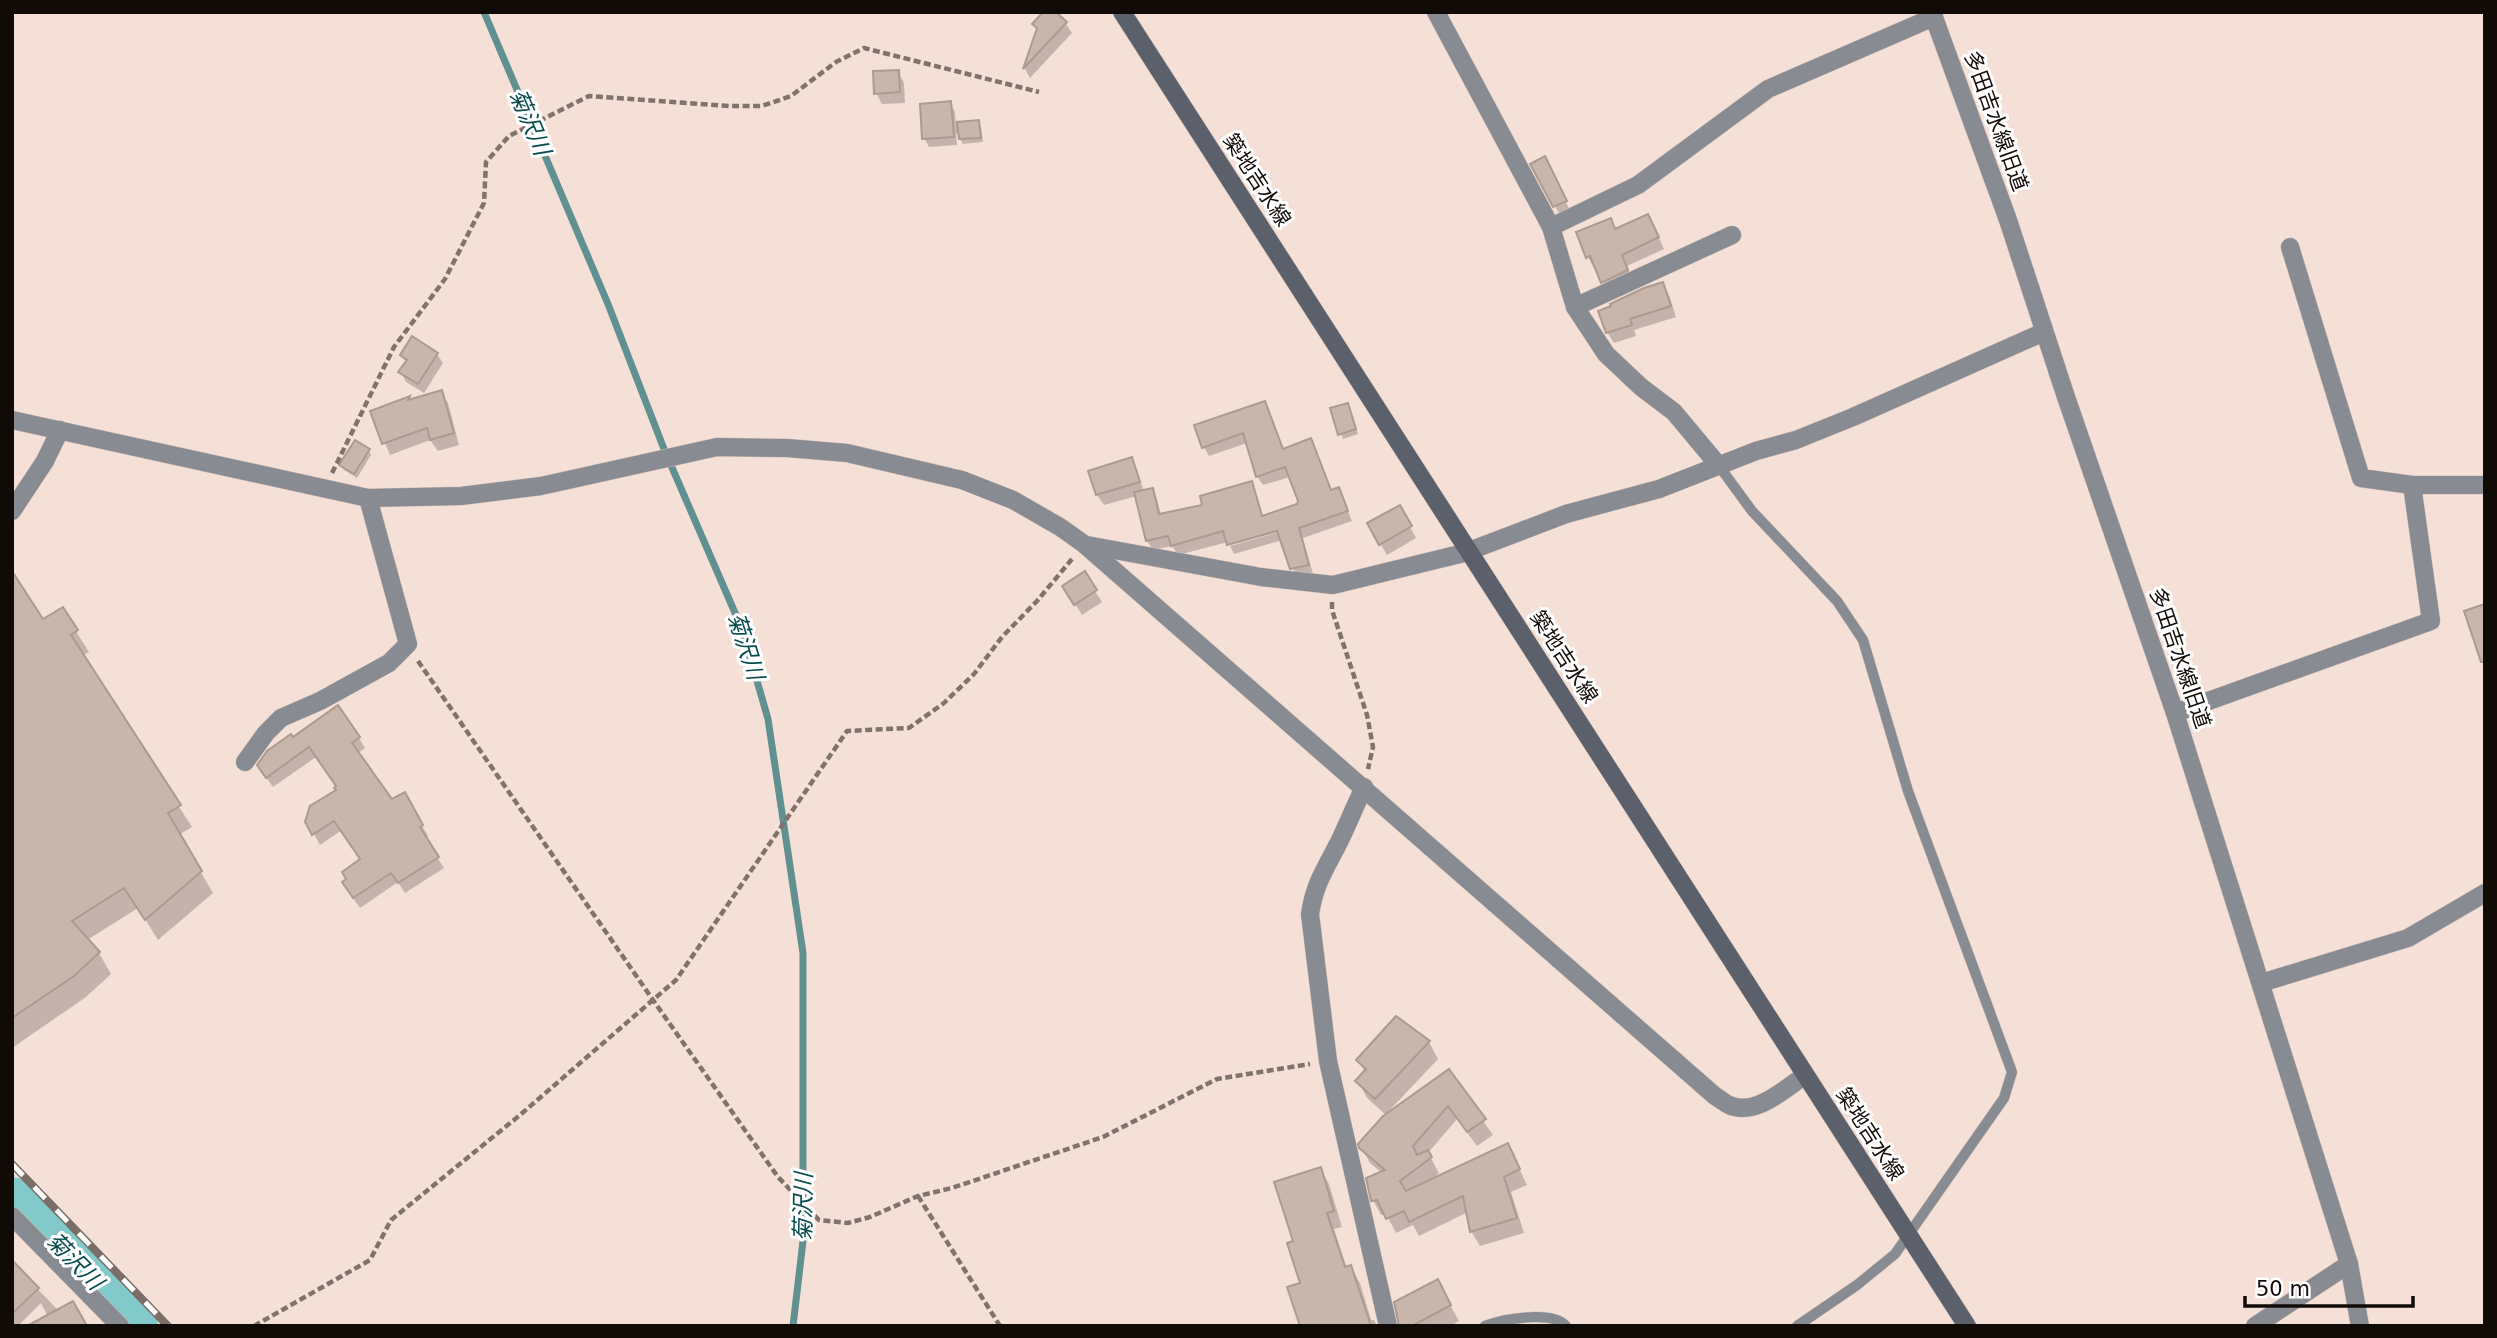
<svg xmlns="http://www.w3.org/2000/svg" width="2497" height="1338" font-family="'DejaVu Sans','Noto Sans JP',sans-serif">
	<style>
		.shadow { fill: #0003 }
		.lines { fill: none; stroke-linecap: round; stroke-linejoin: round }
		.stream { stroke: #609090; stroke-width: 7 }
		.river { stroke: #82c9ca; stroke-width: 40 }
		.building { fill: #c8b5ac; stroke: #ac9a91; stroke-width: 2 }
		.service-casing { stroke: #d0beb6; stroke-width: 11 }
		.minor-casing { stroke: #d0beb6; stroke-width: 19 }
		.tertiary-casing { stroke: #d0beb6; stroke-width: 19 }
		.secondary-casing { stroke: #d0beb6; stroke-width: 19 }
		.path { stroke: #80736d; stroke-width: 4.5; stroke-dasharray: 7 3.5; stroke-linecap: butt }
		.service { stroke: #888b92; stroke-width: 10 }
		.minor { stroke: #888b92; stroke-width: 18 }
		.tertiary { stroke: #888b92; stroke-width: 18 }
		.secondary { stroke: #5c606a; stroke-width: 18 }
		.rail-casing { stroke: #7b6e68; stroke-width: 8 }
		.rail { stroke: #fff; stroke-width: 5; stroke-dasharray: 16; stroke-linecap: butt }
		.labels { text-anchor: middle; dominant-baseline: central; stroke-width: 6; stroke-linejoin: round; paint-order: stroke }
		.street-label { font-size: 21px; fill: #110b08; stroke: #fff }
		.water-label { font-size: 23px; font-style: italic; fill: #094c4d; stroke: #fff }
	</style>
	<rect width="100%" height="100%" fill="#f4e0d7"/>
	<!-- shadow -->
	<g class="shadow">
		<path d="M1054,12l12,12 6,9 -42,45 -5,-9 13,-38 -4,-7z"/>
		<path d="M898,72l6,11 1,20 -23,1 -6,-11z"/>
		<path d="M950,103l5,9 1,12 22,-2 3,5 2,15 -20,2 -7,-12 1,13 -28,2 -5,-9z"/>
		<path d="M1532,164l19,5 20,44 -10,4z"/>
		<path d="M1610,220l6,11 38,-4 10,22 -37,17 6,16 -24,11 -12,-26 -3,1 -6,-11z"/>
		<path d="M1662,284l7,11 7,22 -42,13 2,6 -22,7 -7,-11z"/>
		<path d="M437,354l6,9 -19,30 -18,-11 -5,-10 5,-9 -4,-8z"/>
		<path d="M441,392l7,11 11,42 -21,6 -8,-11 -40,15 -18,-43 37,-14 2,3z"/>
		<path d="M1265,404l19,46 31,-1 17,42 7,-2 13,32 -49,17 10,36 -16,4 -15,-38 -48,14 -4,-8 56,-16 -1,-3 -107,28 -6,-9 -19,4 -6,-9 -10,-45 -33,9 -7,-10 34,-36 6,11 7,22 8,-2 5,9 4,16 43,-8 47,-24 5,10 7,24 35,-12 2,-4 -10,-24 -27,8 -6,-9 -10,-33 -38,13 -5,-9z"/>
		<path d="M1332,409h18l8,25 -15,5z"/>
		<path d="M369,451l2,4 -14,23 -13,-8 -3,-5z"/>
		<path d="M1399,507l17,31 -29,17 -18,-31z"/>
		<path d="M1084,574l18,28 -20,13 -11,-17z"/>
		<path d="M12,596l31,26 19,-13 27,43 -7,4 110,171 -13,8 34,58 -55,47 -20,-32 -51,32 12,13 12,21 -25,23 -74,51z"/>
		<path d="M359,738l6,10 -7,5 34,48 12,-7 24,42 -3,2 19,30 -39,25 -7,-11 -38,26 -10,-14 12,-34 -20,-30 -22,15 -13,-24 31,-30v-4l-22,-30 -43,30 -8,-11 28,-37z"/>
		<path d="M1429,1042l9,17 -50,53 1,1 59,-42 45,64 -16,11 -20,-27 -29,34 11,20 -9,7 1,1 84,-21 12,25 -16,7 13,41 -44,13 -9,-15 -3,-19 -49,24 -6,-11 -17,8 -10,-19 -5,1 -8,-15 9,-27 -12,-10 -9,-16 25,-32 -19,-17 -9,-17 7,-9 -7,-12z"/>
		<path d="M1320,1169l9,15 13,43 -8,2 13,39 4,-1 9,16 11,37h3l3,6h-75v-42l-7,-42z"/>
		<path d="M12,1263l47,48 -6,15 -12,-23 -23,23h-6z"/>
		<path d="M1437,1281l22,40 -9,5h-50z"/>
	</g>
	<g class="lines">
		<!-- stream -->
		<path class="stream" d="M484,12l124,292 56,145 78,180 26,90 35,234v288l-10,85"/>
		<!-- river -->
		<path class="river" d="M12,1197l126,129"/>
	</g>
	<!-- building -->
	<g class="building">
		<path d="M1043,12h13l11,10 -44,47 14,-41 -5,-4z"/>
		<path d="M899,70l1,22 -26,2 -1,-23z"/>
		<path d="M951,101l3,36 -32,2 -2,-35z"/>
		<path d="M979,120l2,18 -22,1 -2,-17z"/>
		<path d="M1545,156l22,45 -14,6 -23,-43z"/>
		<path d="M1648,214l11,23 -37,18 6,15 -27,13 -11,-27 -4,2 -10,-26 35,-14 4,11z"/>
		<path d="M1663,282l8,24 -41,13 2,6 -26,8 -8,-22 13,-5 -1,-2 34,-16z"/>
		<path d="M412,336l26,17 -20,31 -20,-12 9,-12 -7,-5z"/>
		<path d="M442,390l12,43 -24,7 -3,-12 -45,16 -12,-33 40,-15 -2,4z"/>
		<path d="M1265,401l18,48 28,-11 20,52 8,-3 9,24 -49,17 10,37 -19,4 -13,-38 -50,14 -4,-14 -52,15 -3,-10 -22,5 -12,-49 19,-4 6,26 43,-9 -2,-9 52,-15 10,35 35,-12 1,-3 -13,-34 -29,10 -13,-44 -41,15 -8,-23z"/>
		<path d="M1348,403l8,26 -18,6 -8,-27z"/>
		<path d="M355,440l15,9 -16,25 -15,-9z"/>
		<path d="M1132,457l8,25 -44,13 -8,-24z"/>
		<path d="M1400,505l12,21 -33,19 -12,-22z"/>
		<path d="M12,571l31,48 20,-12 15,23 -7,5 110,170 -13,8 34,58 -57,49 -21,-32 -52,33 28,31 -26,24 -62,42z"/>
		<path d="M1085,571l12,19 -23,15 -12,-19z"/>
		<path d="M2485,604v58h-4l-17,-51z"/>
		<path d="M338,705l22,32 -8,6 40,56 13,-7 18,33 -3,2 19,30 -41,26 -7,-10 -38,25 -11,-16 4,-3 -4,-7 18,-13 -26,-38 -22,14 -7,-13 5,-16 26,-16 -2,-2 2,-2 -27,-39 -43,31 -9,-13 10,-14 24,-17 2,3z"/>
		<path d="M1396,1016l34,25 -55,58 -20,-18 11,-12 -10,-9z"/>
		<path d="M1449,1069l37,50 -19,13 -19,-26 -35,40 4,9 11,-5 4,7 -32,24 6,10 102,-48 12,26 -16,8 13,41 -47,14 -7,-36 -54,26 -5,-11 -18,8 -9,-19 -6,1 -5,-23 19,-8 -26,-22 -1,-4 25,-28z"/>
		<path d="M1321,1167l13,44 -7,2 18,54 6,-2 20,61h-71l-13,-39 13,-4 -13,-40 6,-2 -19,-59z"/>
		<path d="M12,1260l27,28 -27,26z"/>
		<path d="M1438,1279l13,26 -39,21h-13l-5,-24z"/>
		<path d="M73,1301l14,25h-60z"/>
	</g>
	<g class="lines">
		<!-- service casing -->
		<g class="service-casing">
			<g id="service">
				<path d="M1719,466l33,45 85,90 26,39 45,151 104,281 -8,26 -109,156 -38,31 -60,41"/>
				<path d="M1485,1326c18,-7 67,-16 81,0"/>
			</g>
		</g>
		<!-- minor casing -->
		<g class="minor-casing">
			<g id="minor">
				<path d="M1436,12l115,215 24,80 31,47 35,33 33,25 45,54"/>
				<path d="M1551,227l87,-42 130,-96 166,-72"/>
				<path d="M2290,247l71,231 51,7h73"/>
				<path d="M1575,307l157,-72"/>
				<path d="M12,420l356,78 93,-2 80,-10 176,-39 70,1 60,5 115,27 51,20 47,27 24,17 631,552c5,3 10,7 14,9 26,12 56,-16 76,-30"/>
				<path d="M12,511l33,-50 15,-31"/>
				<path d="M1087,545l174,32 72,8 131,-32 102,-39 93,-25 97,-38 40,-11 57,-23 191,-85"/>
				<path d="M2175,713l256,-92 -19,-136"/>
				<path d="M245,762l21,-29 15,-15 39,-17 69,-38 19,-19 -40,-146"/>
				<path d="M1364,787c-8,17 -15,34 -23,51 -14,29 -26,43 -31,76l18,147 60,265"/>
				<path d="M2261,983l147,-45 77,-45"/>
				<path d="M12,1216l108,110"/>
				<path d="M2255,1326l94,-62"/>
			</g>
		</g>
		<!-- tertiary casing -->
		<g class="tertiary-casing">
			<path id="tertiary" d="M1932,12l76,208 57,174 110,319 174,551 11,62"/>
		</g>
		<!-- secondary casing -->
		<g class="secondary-casing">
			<path id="secondary" d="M1122,12l845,1314"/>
		</g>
		<!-- path -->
		<g class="path">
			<path d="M332,473l62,-126 51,-68 39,-76 2,-41 23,-26 80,-40 140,10h33l29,-10 45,-34 28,-14 175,44"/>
			<path d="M1332,602v8l35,105 6,32 -5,22"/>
			<path d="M418,661l235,339 125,177 41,43 29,3 22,-6 48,-21 34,-8 151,-51 114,-58 93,-15"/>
			<path d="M918,1196l82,130"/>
			<path d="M254,1326l116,-66 21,-40 129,-105 156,-135 171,-249 62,-3 35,-25 30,-29 28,-37 35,-36 35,-42"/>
		</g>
		<!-- service -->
		<use href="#service" class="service"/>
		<!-- minor -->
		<use href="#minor" class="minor"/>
		<!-- tertiary -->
		<use href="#tertiary" class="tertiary"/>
		<!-- secondary -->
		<use href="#secondary" class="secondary"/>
		<!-- rail casing -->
		<g class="rail-casing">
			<path id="rail" d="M12,1164l156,162"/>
		</g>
		<!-- rail -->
		<use href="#rail" class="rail"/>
	</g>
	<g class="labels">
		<!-- street labels -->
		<g class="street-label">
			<text transform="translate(1996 121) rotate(70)">多田吉水線旧道</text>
			<text transform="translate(1257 180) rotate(57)">築地吉水線</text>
			<text transform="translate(1564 657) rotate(57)">築地吉水線</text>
			<text transform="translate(2180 658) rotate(71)">多田吉水線旧道</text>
			<text transform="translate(1870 1134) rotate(57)">築地吉水線</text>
		</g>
		<!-- water labels -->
		<g class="water-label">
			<text transform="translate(530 122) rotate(67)">菊沢川</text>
			<text transform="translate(746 646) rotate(72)">菊沢川</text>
			<text transform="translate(803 1207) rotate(-89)">菊沢川</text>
			<text transform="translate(75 1261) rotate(46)">菊沢川</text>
		</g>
	</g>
	<!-- border -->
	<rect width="2497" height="1338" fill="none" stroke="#110b08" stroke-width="28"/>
	<!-- scale -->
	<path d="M2245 1296v10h168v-10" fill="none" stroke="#110b08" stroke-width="3.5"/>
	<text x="2256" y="1296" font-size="21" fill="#110b08" stroke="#ffffff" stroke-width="5" paint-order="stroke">50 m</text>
</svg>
